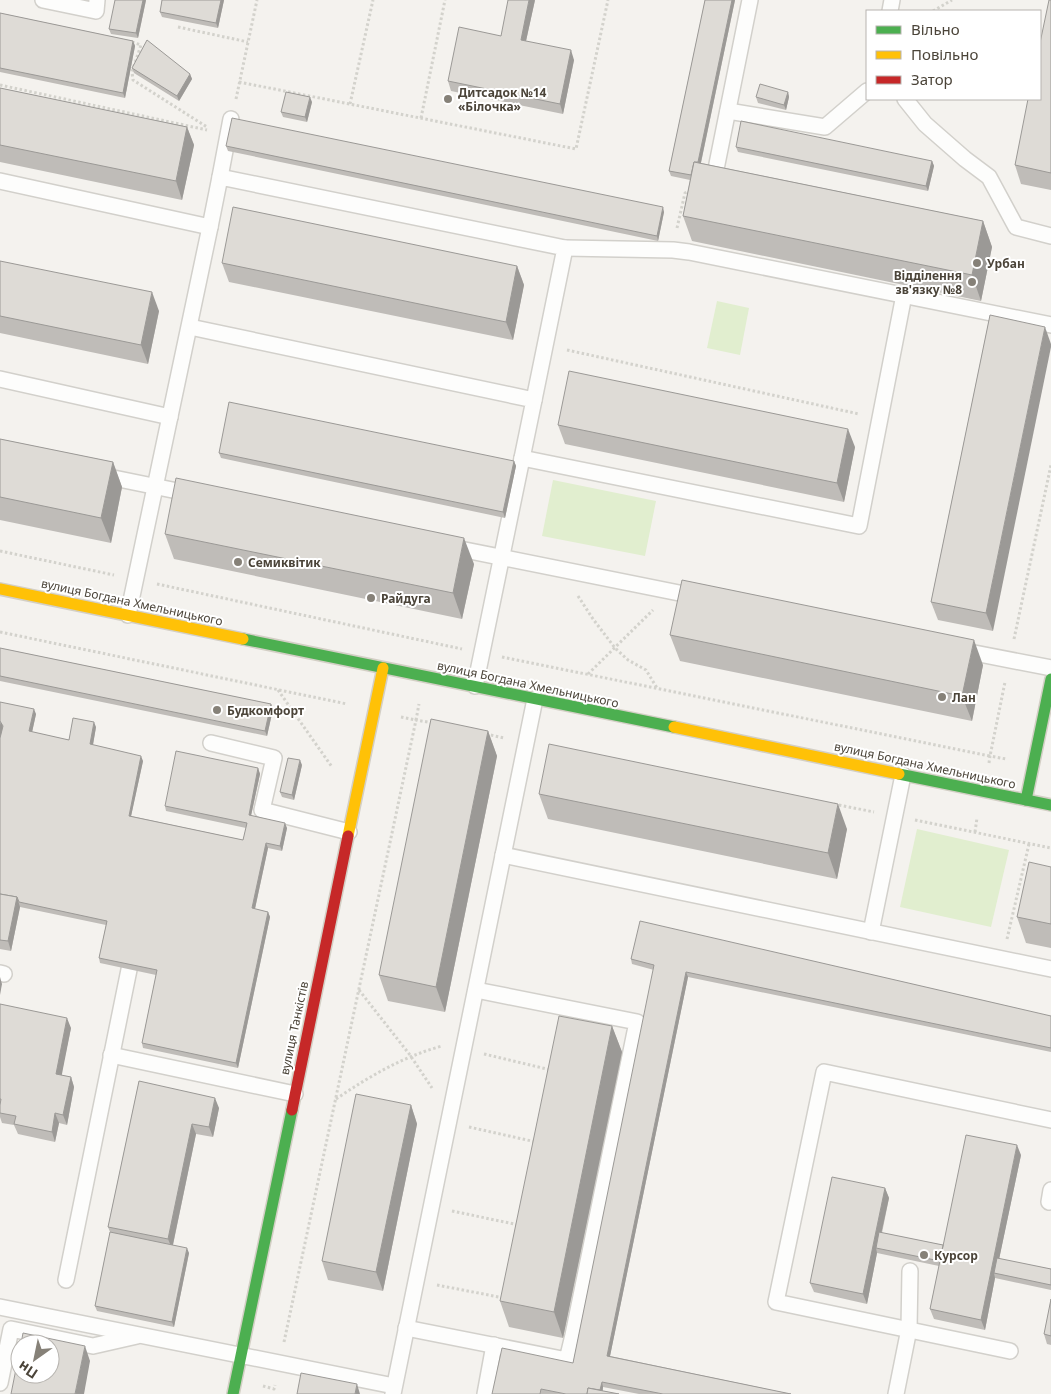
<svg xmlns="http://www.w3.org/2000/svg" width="1051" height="1394" font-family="'Noto Sans',sans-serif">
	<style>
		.green { fill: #e1eecf }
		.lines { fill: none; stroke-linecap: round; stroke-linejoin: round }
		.lane-casing { stroke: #d2d0cb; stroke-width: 18 }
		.fast-casing { stroke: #d3cfc5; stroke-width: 14 }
		.slow-casing { stroke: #d3cfc5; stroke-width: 14 }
		.jam-casing { stroke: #d3cfc5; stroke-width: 14 }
		.path { stroke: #d3d2cc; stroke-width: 3; stroke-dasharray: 2.5 2.5; stroke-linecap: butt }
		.lane { stroke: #fdfdfc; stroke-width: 15 }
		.fast { stroke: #4caf50; stroke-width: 11 }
		.slow { stroke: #ffc107; stroke-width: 11 }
		.jam { stroke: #c62828; stroke-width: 11 }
		.wall { fill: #bfbcb8 }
		.shaded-wall { fill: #9b9996 }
		.building { fill: #dedbd6; stroke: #9b9996 }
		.poi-dot { fill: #868178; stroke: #fff; stroke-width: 2 }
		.labels { text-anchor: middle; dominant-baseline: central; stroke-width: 4; stroke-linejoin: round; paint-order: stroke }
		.poi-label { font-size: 12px; font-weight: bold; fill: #4b4439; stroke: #fff; text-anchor: start }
		.street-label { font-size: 12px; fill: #4b4439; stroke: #fff }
	</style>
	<rect width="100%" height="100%" fill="#f4f2ee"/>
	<!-- green -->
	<g class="green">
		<path d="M717,301l32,7 -9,47 -33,-7z"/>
		<path d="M553,480l103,21 -11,55 -103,-20z"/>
		<path d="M917,829l92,21 -18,77 -91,-20z"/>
	</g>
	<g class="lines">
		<!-- lane casing -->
		<g class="lane-casing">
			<g id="lane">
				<path d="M43,0l53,11 1,-11"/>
				<path d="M890,11l2,-11"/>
				<path d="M905,99l20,25 40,35 24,18 27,50 35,9"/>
				<path d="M728,111l97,16 42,-36"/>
				<path d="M715,174l35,-174"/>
				<path d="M220,177l11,-58"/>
				<path d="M0,181l210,46"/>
				<path d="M565,248l108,2 16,2 362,73"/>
				<path d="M190,327l344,73 -59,286"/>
				<path d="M0,379l170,38"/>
				<path d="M522,458l337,68 45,-231"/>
				<path d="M99,475l93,19"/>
				<path d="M450,547l249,50"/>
				<path d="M128,615l82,-388 10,-50 345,71 -31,152"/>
				<path d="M959,650l92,18"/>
				<path d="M211,743l63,15 -12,52 87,22"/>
				<path d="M503,855l548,114"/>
				<path d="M871,932l32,-157"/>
				<path d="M0,973l4,1"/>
				<path d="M111,1055l184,39"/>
				<path d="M1049,1202l2,-12"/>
				<path d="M66,1280l67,-330"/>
				<path d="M0,1307l394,79"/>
				<path d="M406,1328l161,32 6,-25 64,-313 -161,-32"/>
				<path d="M1010,1351l-234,-49 48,-230 227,48"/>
				<path d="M0,1383l11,-54 82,17 44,-10"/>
				<path d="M393,1394l142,-695"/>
				<path d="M485,1394l9,-49"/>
				<path d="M896,1394l13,-65 1,-58"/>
			</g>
		</g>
		<!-- fast casing -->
		<g class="fast-casing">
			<g id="fast">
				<path d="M243,639l431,88"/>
				<path d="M899,774l152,31"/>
				<path d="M1026,800l25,-121"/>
				<path d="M233,1394l59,-284"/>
			</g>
		</g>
		<!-- slow casing -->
		<g class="slow-casing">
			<g id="slow">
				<path d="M0,589l243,50"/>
				<path d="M674,727l225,47"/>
				<path d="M348,836l35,-168"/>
			</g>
		</g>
		<!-- jam casing -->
		<g class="jam-casing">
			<path id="jam" d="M292,1110l56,-274"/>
		</g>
		<!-- path -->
		<g class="path">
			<path d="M933,11l19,-11"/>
			<path d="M178,27l70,15"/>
			<path d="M132,42l9,3 -9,27 1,8 74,47"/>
			<path d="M239,82l337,67 32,-149"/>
			<path d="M0,85l207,45"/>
			<path d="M236,99l21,-99"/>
			<path d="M350,104l23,-104"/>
			<path d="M421,118l24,-118"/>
			<path d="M677,228l8,-35 5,-3"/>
			<path d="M567,350l292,64"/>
			<path d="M0,551l114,24"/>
			<path d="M157,584l305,65"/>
			<path d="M578,596l15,23 22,29 13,12 18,10 11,18"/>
			<path d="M0,632l347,72"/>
			<path d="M1014,639l37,-174"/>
			<path d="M502,657l488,99 15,-74"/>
			<path d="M588,674l65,-64"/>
			<path d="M278,690l54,77"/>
			<path d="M401,717l15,3 3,-16"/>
			<path d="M486,734l18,4"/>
			<path d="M989,763l1,-7 16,3"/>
			<path d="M834,804l40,8"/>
			<path d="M915,820l136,28"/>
			<path d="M975,832l2,-14"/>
			<path d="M1007,939l22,-95"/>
			<path d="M359,990l51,65 22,33"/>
			<path d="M484,1054l67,16"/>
			<path d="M336,1099c34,-23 66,-42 106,-53"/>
			<path d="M469,1127l67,15"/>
			<path d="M452,1211l67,14"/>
			<path d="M437,1285l67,13"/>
			<path d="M284,1342l132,-622 17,3"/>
			<path d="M263,1386l11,3 1,-4"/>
		</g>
		<!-- lane -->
		<use href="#lane" class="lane"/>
		<!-- fast -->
		<use href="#fast" class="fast"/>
		<!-- slow -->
		<use href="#slow" class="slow"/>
		<!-- jam -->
		<use href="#jam" class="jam"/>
	</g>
	<!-- wall -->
	<g class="wall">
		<path d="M146,0l-8,38 -27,-4 -2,-5z"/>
		<path d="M162,0h62l-6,28 -56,-11 -2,-5z"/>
		<path d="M535,0l-9,41 48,19 -11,54 -112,-23 -3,-10 53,-45z"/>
		<path d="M705,0h30l-34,163 282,58 9,26 -11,54 -289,-60 -9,-25 7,-36 -19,-4 -2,-5z"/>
		<path d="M1051,0v190l-30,-6 -6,-19z"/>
		<path d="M0,13l133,28 2,5 -10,52 -125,-26z"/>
		<path d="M132,68l58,6 2,5 -13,22 -45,-28z"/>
		<path d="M0,88l187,39 7,18 -12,55 -182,-38z"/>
		<path d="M788,92l1,5 -3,13 -28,-7 -2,-6z"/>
		<path d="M312,102l-5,20 -24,-5 -2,-5z"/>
		<path d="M226,146l438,66 -6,29 -430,-90z"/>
		<path d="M736,147l196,14 2,5 -6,25 -190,-39z"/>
		<path d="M0,261l159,50 -11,53 -148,-31z"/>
		<path d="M222,263l295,3 7,19 -11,55 -284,-58z"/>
		<path d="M990,315l3,316 -55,-11 -7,-18z"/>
		<path d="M558,425l297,22 -11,55 -279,-58z"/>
		<path d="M0,439l113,23 9,25 -11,56 -111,-23z"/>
		<path d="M219,453l295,8 2,5 -11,52 -284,-60z"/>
		<path d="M165,534l309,30 -12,55 -288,-60z"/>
		<path d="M670,635l313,30 -11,56 -292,-60z"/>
		<path d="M0,648l271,56 2,5 -6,27 -267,-55z"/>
		<path d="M0,702l36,12 -4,18 37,8 27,-13 -3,18 50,16 -12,55 112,24 3,-12 -80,-17 -1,-5 93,-38 2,6 -9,42 36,12 -5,23 -14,-3 -13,61 13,3 2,5 -32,151 -95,-20 -1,-5 14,-68 -56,-12 -1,-5 7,-33 -86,-18 -9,44 -11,-2z"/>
		<path d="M488,731l9,25 -52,256 -57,-11 -9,-26z"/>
		<path d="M302,765l-8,35 -12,-3 -2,-5z"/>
		<path d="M539,794l308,35 -10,50 -289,-60z"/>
		<path d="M1051,867v81l-25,-5 -9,-26z"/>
		<path d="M631,959l420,57v36l-363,-75 -78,379 181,38h-152l-36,-7v4l16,3h-127l81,-31 81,-393 -22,-6z"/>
		<path d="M0,1004l71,24 -10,47 10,2 3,10 -7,38 -8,-2 -4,19 -37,-8 -4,-9 -12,-2 -2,-6z"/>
		<path d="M612,1026l10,26 -59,286 -54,-11 -9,-26z"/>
		<path d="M139,1081l80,27 -6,29 -17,-3 -23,111 16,8 -15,74 -77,-16 -2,-5 15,-74 -2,-5z"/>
		<path d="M411,1105l6,19 -34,167 -55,-11 -6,-19z"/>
		<path d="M1021,1155l-22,104 52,10v21l-56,-12 -10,52 -51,-11 -4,-10 9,-43 -62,-13 -10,51 -53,-12 -4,-9 75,-95 4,10 -7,35 61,12z"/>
		<path d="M1051,1299v46l-4,-1 -3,-10z"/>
	</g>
	<!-- shaded-wall -->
	<g class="shaded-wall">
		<path d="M143,0h3l-8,38 -2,-5z"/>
		<path d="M221,0h3l-6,28 -2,-5z"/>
		<path d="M529,0h6l-11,50 -3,-10z"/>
		<path d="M732,0h3l-38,181 -2,-5z"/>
		<path d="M133,41l2,5 -10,52 -2,-5z"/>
		<path d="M571,50l3,10 -11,54 -3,-10z"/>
		<path d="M190,74l2,5 -13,22 -2,-5z"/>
		<path d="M788,92l1,5 -3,13 -2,-5z"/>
		<path d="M310,97l2,5 -5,20 -2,-5z"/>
		<path d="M187,127l7,18 -12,55 -6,-19z"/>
		<path d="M932,161l2,5 -6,25 -2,-5z"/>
		<path d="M663,207l1,5 -6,29 -1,-5z"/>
		<path d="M983,221l9,26 -11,54 -9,-26z"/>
		<path d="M517,266l7,19 -11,55 -7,-18z"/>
		<path d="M152,292l7,19 -11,53 -7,-19z"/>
		<path d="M1045,327l6,17v3l-58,284 -7,-18z"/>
		<path d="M848,429l7,18 -11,55 -7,-19z"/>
		<path d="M514,461l2,5 -11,52 -2,-6z"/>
		<path d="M113,462l9,25 -11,56 -10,-25z"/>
		<path d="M464,538l10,26 -12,55 -9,-26z"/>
		<path d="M974,640l9,25 -11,56 -10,-25z"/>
		<path d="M271,704l2,5 -6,27 -2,-5z"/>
		<path d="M34,709l2,5 -5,23 -2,-6z"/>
		<path d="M1,721l3,10 -4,21v-27z"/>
		<path d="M94,722l2,5 -4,23 -2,-6z"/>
		<path d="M488,731l9,25 -52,256 -9,-25z"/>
		<path d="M141,756l2,5 -13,60 -1,-5z"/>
		<path d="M300,760l2,5 -8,35 -2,-5z"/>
		<path d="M258,768l2,6 -10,46 -1,-5z"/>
		<path d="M838,804l9,25 -10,50 -9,-26z"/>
		<path d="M285,823l2,5 -5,23 -2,-5z"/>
		<path d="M266,843l2,5 -14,65 -2,-5z"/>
		<path d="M17,897l3,10 -9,44 -3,-10z"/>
		<path d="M268,912l2,5 -32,151 -2,-5z"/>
		<path d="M686,972l2,5 -79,384 -2,-5z"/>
		<path d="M0,977l2,7 -2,11z"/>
		<path d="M67,1018l4,10 -11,56 -4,-10z"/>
		<path d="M612,1026l10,26 -59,286 -9,-26z"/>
		<path d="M71,1077l3,10 -7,38 -4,-10z"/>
		<path d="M215,1098l4,10 -6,29 -4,-10z"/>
		<path d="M411,1105l6,19 -34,167 -7,-19z"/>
		<path d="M55,1113l4,10 -4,19 -3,-10z"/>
		<path d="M192,1124l4,10 -24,115 -4,-10z"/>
		<path d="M1017,1145l4,10 -25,119 -2,-1 1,5 -10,52 -4,-10z"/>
		<path d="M885,1188l4,10 -11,50h-2l1,5 -10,51 -4,-10z"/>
		<path d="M187,1248l2,5 -15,74 -2,-5z"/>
		<path d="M85,1346l5,15 -6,33h-9z"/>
		<path d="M602,1382l1,5 -1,7h-3z"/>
		<path d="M357,1384l3,10h-5z"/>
	</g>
	<!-- building -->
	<g class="building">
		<path d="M115,0h28l-7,33 -27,-4z"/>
		<path d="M162,0h59l-5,23 -56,-11z"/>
		<path d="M508,0h21l-8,40 50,10 -11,54 -112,-23 11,-54 42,9z"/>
		<path d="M705,0h27l-34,162h-4l-3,13 -22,-4z"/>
		<path d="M1049,0h2v173l-36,-8 13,-66h12v-56z"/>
		<path d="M0,13l133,28 -10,52 -123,-25z"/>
		<path d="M147,40l43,34 -13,22 -45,-28z"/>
		<path d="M760,84l28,8 -4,13 -28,-8z"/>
		<path d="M0,88l187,39 -11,54 -176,-36z"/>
		<path d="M286,92l24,5 -5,20 -24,-5z"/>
		<path d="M232,118l431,89 -6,29 -431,-90z"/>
		<path d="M741,121l191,40 -6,25 -190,-39z"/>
		<path d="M694,162l289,59 -11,54 -289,-59z"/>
		<path d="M233,207l284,59 -11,56 -284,-59z"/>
		<path d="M0,261l152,31 -11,53 -141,-29z"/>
		<path d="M990,315l55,12 -59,286 -55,-11z"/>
		<path d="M569,371l279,58 -11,54 -279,-58z"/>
		<path d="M229,402l285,59 -11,51 -284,-59z"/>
		<path d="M0,439l113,23 -12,56 -101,-21z"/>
		<path d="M176,478l288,60 -11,55 -288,-59z"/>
		<path d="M682,580l292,60 -12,56 -292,-61z"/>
		<path d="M0,648l271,56 -6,27 -265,-55z"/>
		<path d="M0,702l34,7 -5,22 40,9 4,-22 21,4 -4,22 51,12 -12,60 114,24 4,-17 -82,-17 11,-55 82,17 -9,47 36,8 -5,23 -14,-3 -14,65 16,4 -32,151 -94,-20 15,-73 -58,-12 8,-37 -88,-19 -2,-5 -17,-3v-156l3,-12 -3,-5z"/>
		<path d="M431,719l57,12 -52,256 -57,-12z"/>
		<path d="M549,744l289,60 -10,49 -289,-59z"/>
		<path d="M288,758l12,2 -8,35 -12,-3z"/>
		<path d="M1029,862l22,5v57l-34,-7z"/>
		<path d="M0,894l17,3 -9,44 -8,-1z"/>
		<path d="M640,921l411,95v32l-365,-76 -79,384 184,38h-128l-61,-12 -2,8 -12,-2 -1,6h-21l-25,-5 -1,5h-48l10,-46 71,15 81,-398 -23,-6z"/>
		<path d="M0,1004l67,14 -11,56 15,3 -8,38 -8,-2 -3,19 -38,-8 2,-8 -16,-3v-8l1,-6h-1z"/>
		<path d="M559,1016l53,10 -58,286 -54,-11z"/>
		<path d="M139,1081l76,17 -6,29 -17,-3 -24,115 -60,-12z"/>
		<path d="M356,1094l55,11 -35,167 -54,-11z"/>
		<path d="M966,1135l51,10 -36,175 -51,-11z"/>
		<path d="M832,1177l53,11 -22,106 -53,-11z"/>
		<path d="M110,1232l77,16 -15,74 -77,-16z"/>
		<path d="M879,1232l64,13 -3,16 -64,-13z"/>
		<path d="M997,1258l54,11v16l-57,-12z"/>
		<path d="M1051,1299v37l-7,-2z"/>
		<path d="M23,1333l62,13 -10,48h-64l9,-45v25h30v-30h-29z"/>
		<path d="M301,1373l56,11 -2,10h-58z"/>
		<path d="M588,1388l31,6h-32z"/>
	</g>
	<!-- markers -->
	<g class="poi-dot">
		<circle cx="448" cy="99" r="5"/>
		<circle cx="977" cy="263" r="5"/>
		<circle cx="972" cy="282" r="5"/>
		<circle cx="238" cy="562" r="5"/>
		<circle cx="371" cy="598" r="5"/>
		<circle cx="942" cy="697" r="5"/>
		<circle cx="217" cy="710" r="5"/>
		<circle cx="924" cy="1255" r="5"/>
	</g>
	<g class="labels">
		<!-- poi labels -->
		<g class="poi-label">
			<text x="458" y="92">Дитсадок №14<tspan x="458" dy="14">«Білочка»</tspan></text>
			<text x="987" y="263">Урбан</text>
			<text x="962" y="275" text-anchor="end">Відділення<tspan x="962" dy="14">зв'язку №8</tspan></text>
			<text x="248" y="562">Семиквітик</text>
			<text x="381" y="598">Райдуга</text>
			<text x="952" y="697">Лан</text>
			<text x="227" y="710">Будкомфорт</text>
			<text x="934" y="1255">Курсор</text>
		</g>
		<!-- street labels -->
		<g class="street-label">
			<text transform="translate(132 602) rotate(12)">вулиця Богдана Хмельницького</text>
			<text transform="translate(528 684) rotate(12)">вулиця Богдана Хмельницького</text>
			<text transform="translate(925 765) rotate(12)">вулиця Богдана Хмельницького</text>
			<text transform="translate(294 1028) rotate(-78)">вулиця Танкістів</text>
		</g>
	</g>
	<!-- legend -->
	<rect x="866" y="10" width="175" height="90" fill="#ffffff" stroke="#b7b4b0"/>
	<rect x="876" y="26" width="25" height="8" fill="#4caf50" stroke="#b7b4b0"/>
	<text x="911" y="35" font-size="15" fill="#4b4439">Вільно</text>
	<rect x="876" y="51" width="25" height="8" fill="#ffc107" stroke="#b7b4b0"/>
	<text x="911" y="60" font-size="15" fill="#4b4439">Повільно</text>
	<rect x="876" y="76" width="25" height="8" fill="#c62828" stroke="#b7b4b0"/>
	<text x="911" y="85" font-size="15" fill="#4b4439">Затор</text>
	<!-- north arrow -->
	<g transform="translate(35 1359) rotate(213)"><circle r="24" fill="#ffffff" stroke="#b7b4b0"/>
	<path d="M0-4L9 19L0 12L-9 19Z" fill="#868178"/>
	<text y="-8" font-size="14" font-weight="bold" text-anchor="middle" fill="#4b4439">Пн</text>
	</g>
</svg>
